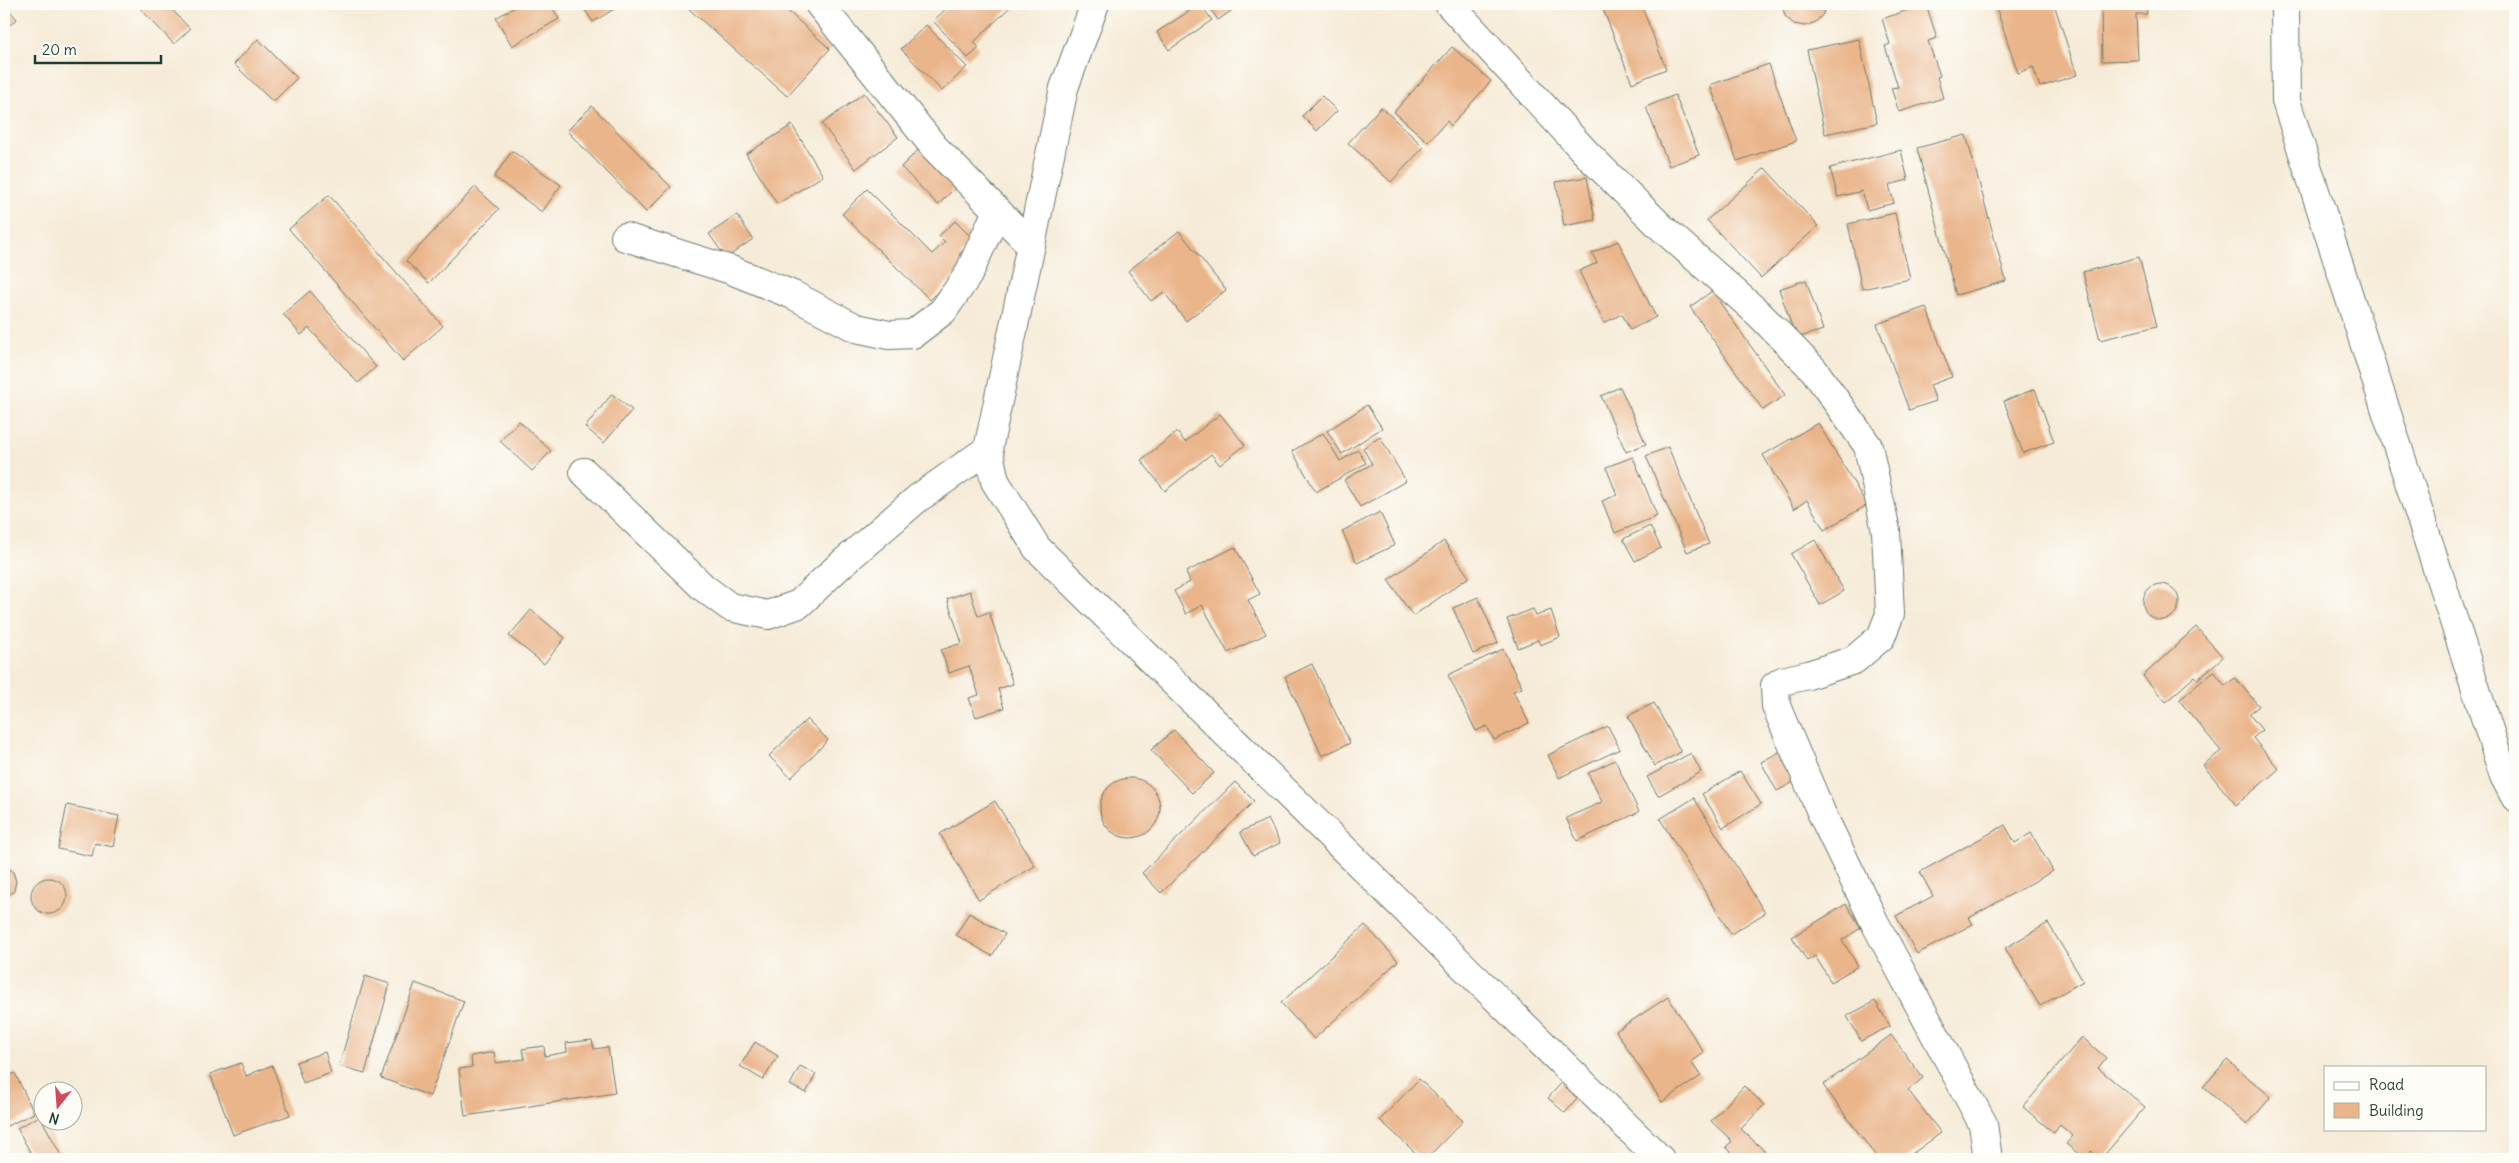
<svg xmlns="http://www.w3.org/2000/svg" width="2519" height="1163" font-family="Delius,sans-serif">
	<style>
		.building { fill: #eab58b }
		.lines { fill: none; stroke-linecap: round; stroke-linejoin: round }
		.street-casing { stroke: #6a7a6d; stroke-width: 30 }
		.secondary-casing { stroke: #6a7a6d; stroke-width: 30 }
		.street { stroke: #fff; stroke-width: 28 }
		.secondary { stroke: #fff; stroke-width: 28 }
	</style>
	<rect width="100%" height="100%" fill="#fdfcf7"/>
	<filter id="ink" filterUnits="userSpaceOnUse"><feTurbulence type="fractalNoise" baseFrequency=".02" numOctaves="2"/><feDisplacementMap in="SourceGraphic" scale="10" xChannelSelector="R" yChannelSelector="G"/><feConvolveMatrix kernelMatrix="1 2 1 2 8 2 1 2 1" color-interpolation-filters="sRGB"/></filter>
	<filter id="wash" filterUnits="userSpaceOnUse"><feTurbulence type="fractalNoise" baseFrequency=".0096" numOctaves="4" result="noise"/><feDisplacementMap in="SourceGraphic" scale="20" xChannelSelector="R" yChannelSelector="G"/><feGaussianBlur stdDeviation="1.12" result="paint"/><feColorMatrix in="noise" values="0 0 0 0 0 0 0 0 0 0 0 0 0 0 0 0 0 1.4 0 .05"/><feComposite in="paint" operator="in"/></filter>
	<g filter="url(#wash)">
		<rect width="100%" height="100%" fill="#f6ebd8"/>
		<g id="blocks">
			<!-- building -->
			<g class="building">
				<path d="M4,4l13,15 -13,11z"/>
				<path d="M136,4h31l23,25 -16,15z"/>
				<path d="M520,4h30l9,15 -47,27 -16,-28z"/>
				<path d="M581,4h41l-29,18z"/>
				<path d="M693,4h87l50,45 -43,47 -98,-87z"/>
				<path d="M951,4h58l2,2 -37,36 5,6 -11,10 -35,-37z"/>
				<path d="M1200,4l12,16 -43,30 -12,-18z"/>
				<path d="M1207,4h34l-23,16z"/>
				<path d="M1601,4h40l25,65 -34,14z"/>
				<path d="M1782,4h43l-2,10 -7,8 -11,4 -11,-2 -9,-8z"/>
				<path d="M1926,4l11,34 -9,3 12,35 -3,1 6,21 -44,14 -8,-24 7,-1 -13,-41 5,-2 -8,-25z"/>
				<path d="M1995,4h59l23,71 -37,12 -7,-20 -15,6z"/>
				<path d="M2101,4h45l1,10h-11l2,46 -36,1z"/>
				<path d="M926,25l41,42 -25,24 -41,-42z"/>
				<path d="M258,39l39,39 -24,24 -39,-38z"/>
				<path d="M1859,39l18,84 -52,11 -18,-84z"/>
				<path d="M1452,47l39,34 -40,45 -4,-5 -19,21 -34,-30z"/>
				<path d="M1769,64l27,77 -59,20 -27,-76z"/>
				<path d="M864,93l34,44 -42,32 -34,-45z"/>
				<path d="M1675,95l24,60 -30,11 -23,-59z"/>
				<path d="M1322,96l15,15 -20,20 -15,-15z"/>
				<path d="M592,106l79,81 -25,25 -79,-81z"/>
				<path d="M1381,107l43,40 -33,35 -43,-39z"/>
				<path d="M792,125l31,51 -46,28 -31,-50z"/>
				<path d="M1966,135l40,146 -50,14 -39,-147z"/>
				<path d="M921,147l37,38 -20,20 -37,-38z"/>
				<path d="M1901,150l7,30 -19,5 5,18 -27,7 -5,-19 -24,6 -8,-29z"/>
				<path d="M512,151l49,34 -19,27 -48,-35z"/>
				<path d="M1765,168l53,58 -57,52 -54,-58z"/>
				<path d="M1587,177l8,43 -31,6 -8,-44z"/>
				<path d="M475,187l24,22 -70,74 -23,-22z"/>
				<path d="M867,189l65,65 13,-12 -6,-6 16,-15 19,19 -15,15 8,7 -37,38 -88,-86z"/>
				<path d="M329,195l114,131 -40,35 -114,-132z"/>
				<path d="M1895,213l15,66 -48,10 -14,-65z"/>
				<path d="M737,215l16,24 -27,19 -17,-24z"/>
				<path d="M1179,231l47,59 -40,31 -22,-29 -13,9 -23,-30z"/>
				<path d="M1618,241l38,76 -26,13 -8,-16 -18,9 -25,-52 18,-8 -5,-10z"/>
				<path d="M2139,257l18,69 -57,14 -17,-68z"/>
				<path d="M1806,280l17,50 -27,8 -17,-49z"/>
				<path d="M310,291l66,76 -18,16 -49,-55 -8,7 -18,-21z"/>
				<path d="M1712,291l73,104 -22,15 -73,-103z"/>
				<path d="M1926,307l26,70 -22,8 6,16 -27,9 -32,-86z"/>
				<path d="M1620,387l26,57 -20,8 -25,-56z"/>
				<path d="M2035,389l19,53 -31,11 -19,-52z"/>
				<path d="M612,394l20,16 -28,33 -19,-16z"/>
				<path d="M1367,405l15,23 -40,26 -15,-23z"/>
				<path d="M1220,414l25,31 -25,20 -9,-11 -46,37 -24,-31 36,-28 8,10z"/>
				<path d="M519,421l32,30 -19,20 -32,-30z"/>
				<path d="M1818,423l49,82 -43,25 -17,-30 -13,9 -31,-54z"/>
				<path d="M1323,433l17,28 18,-11 8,13 -50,29 -24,-41z"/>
				<path d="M1380,437l26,44 -46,26 -16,-27 28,-16 -9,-16z"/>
				<path d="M1668,447l41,97 -22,8 -41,-96z"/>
				<path d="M1633,457l24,59 -42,17 -13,-32 15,-6 -11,-28z"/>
				<path d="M1380,512l15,33 -38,18 -15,-32z"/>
				<path d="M1650,526l11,22 -26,13 -12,-22z"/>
				<path d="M1815,540l29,51 -24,14 -29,-51z"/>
				<path d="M1444,541l25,36 -56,39 -25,-36z"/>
				<path d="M1235,547l25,47 -12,6 18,34 -38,19 -26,-48 -16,9 -12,-23 16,-9 -4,-10z"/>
				<circle cx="2161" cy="602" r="18"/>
				<path d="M970,591l8,25 11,-4 24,72 -15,5 6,19 -28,9 -7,-19 10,-3 -10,-29 -20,7 -8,-23 21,-7 -15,-44z"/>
				<path d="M1478,597l20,46 -25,11 -20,-46z"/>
				<path d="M1533,609l3,7 15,-6 9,27 -20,8 -2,-5 -20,8 -11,-29z"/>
				<path d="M531,610l34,28 -21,26 -35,-28z"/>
				<path d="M2196,627l27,30 -25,22 -3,-3 -29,26 -23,-26z"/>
				<path d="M1503,649l19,39 -9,3 16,32 -35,17 -7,-14 -11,5 -28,-56z"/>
				<path d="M1312,664l38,79 -28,13 -37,-79z"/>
				<path d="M2214,671l11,15 10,-8 24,28 -10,8 13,16 -9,8 26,31 -43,36 -33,-40 18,-14 -42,-51z"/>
				<path d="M1654,703l27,49 -26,14 -27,-50z"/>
				<path d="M807,719l21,21 -37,38 -22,-22z"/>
				<path d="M1608,726l12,23 -61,29 -11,-23z"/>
				<path d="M1174,730l40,43 -22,20 -41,-43z"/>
				<path d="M1785,749l16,29 -24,13 -16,-29z"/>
				<path d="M1691,753l10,19 -43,24 -11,-19z"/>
				<path d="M1615,760l24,52 -62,29 -11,-23 36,-16 -14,-29z"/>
				<path d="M1740,771l21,33 -38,24 -21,-34z"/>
				<circle cx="1130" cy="808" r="30"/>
				<path d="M1235,782l19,19 -93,92 -19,-20z"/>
				<path d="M1694,798l71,115 -34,21 -71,-115z"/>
				<path d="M995,801l40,65 -56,34 -39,-66z"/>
				<path d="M67,805l52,11 -6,31 -18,-4 -3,13 -34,-7z"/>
				<path d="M1268,819l12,24 -27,13 -13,-24z"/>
				<path d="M2005,825l10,18 16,-10 22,38 -84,47 4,6 -56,30 -21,-38 37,-20 -13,-24z"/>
				<path d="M4,865l9,7 3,9 -2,10 -10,8z"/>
				<circle cx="49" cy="896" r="18"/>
				<path d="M1846,904l15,24 -19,12 16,26 -27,16 -16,-26 -8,5 -15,-24z"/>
				<path d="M969,913l36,21 -13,22 -36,-21z"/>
				<path d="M2048,923l35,58 -43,25 -35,-58z"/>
				<path d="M1365,925l33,36 -84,78 -33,-36z"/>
				<path d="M365,976l25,8 -25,89 -26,-7z"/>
				<path d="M415,983l49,18 -34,95 -49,-18z"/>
				<path d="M1668,997l36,56 -13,9 10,14 -39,26 -46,-71z"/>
				<path d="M1875,1001l15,25 -29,15 -14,-25z"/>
				<path d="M1891,1035l32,43 -15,12 33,43 -36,26h-27l-55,-74z"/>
				<path d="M2082,1037l24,21 -8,10 47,39 -44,52 -10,-8 -6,8 -19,-15 7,-8 -13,-11 -6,8 -31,-26z"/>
				<path d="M592,1040l2,9 14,-2 7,46 -150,23 -6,-47 13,-2 -1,-11 23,-4 2,11 29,-4 -3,-10 22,-3 1,10 22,-4 -1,-9z"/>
				<path d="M755,1042l23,14 -15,24 -23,-14z"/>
				<path d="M325,1052l6,21 -28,10 -7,-21z"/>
				<path d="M2227,1060l44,37 -24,28 -44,-38z"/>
				<path d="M241,1063l5,13 26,-11 18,50 -57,20 -23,-61z"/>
				<path d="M800,1066l16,8 -10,19 -16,-8z"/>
				<path d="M15,1073l19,40 -27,13 -3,-6v-42z"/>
				<path d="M1419,1079l44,42 -37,38h-4l-42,-39z"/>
				<path d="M1565,1079l17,14 -17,20 -17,-15z"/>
				<path d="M1744,1086l20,19 -23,24 32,30h-35l-12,-12 6,-6 -21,-20z"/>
				<path d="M40,1116l23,43h-29l-17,-31z"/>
			</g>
		</g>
	</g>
	<g filter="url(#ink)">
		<use href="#blocks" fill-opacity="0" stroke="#6a7a6d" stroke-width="1"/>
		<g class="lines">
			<!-- street casing -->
			<g class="street-casing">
				<g id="street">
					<path d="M819,4l116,144 96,97"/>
					<path d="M1095,4l-31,84 -76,361 7,32 42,67 623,611"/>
					<path d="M1449,4l139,151 72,71 98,87 56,57 54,76 18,85 4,83 -9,23 -27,23 -46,15 -26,6 -7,5 1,20 45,106 54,111 108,201 5,35"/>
					<path d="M625,237l106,33 62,25 63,33 33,7 24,-1 30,-23 25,-36 29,-64"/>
					<path d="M584,472l120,116 26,19 38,8 31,-11 38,-36 80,-69 71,-50"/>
				</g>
			</g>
			<!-- secondary casing -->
			<g class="secondary-casing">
				<path id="secondary" d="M2285,4l1,97 218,675 11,21"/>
			</g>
			<!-- street -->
			<use href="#street" class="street"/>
			<!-- secondary -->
			<use href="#secondary" class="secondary"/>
		</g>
	</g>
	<!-- margin -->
	<rect width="2519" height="1163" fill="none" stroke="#fdfcf7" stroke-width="20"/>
	<!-- legend -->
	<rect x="2324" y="1066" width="162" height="65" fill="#fdfcf7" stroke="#a4b0a9"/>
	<rect x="2334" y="1082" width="25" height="8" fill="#ffffff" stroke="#a4b0a9"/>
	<text x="2369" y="1090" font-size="15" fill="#1f3d34">Road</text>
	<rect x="2334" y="1103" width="25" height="15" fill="#eab58b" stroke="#a4b0a9"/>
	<text x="2369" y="1116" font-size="15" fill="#1f3d34">Building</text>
	<!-- north arrow -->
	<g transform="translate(58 1106) rotate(197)"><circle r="24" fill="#fdfcf7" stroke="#a4b0a9"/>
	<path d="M0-4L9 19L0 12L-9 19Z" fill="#d1495b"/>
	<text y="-8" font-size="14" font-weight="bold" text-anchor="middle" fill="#1f3d34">N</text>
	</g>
	<!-- scale -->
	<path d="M35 55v8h126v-8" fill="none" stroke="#1f3d34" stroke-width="2.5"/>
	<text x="42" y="55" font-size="15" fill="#1f3d34" stroke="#fdfcf7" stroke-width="4" paint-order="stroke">20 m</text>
</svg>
